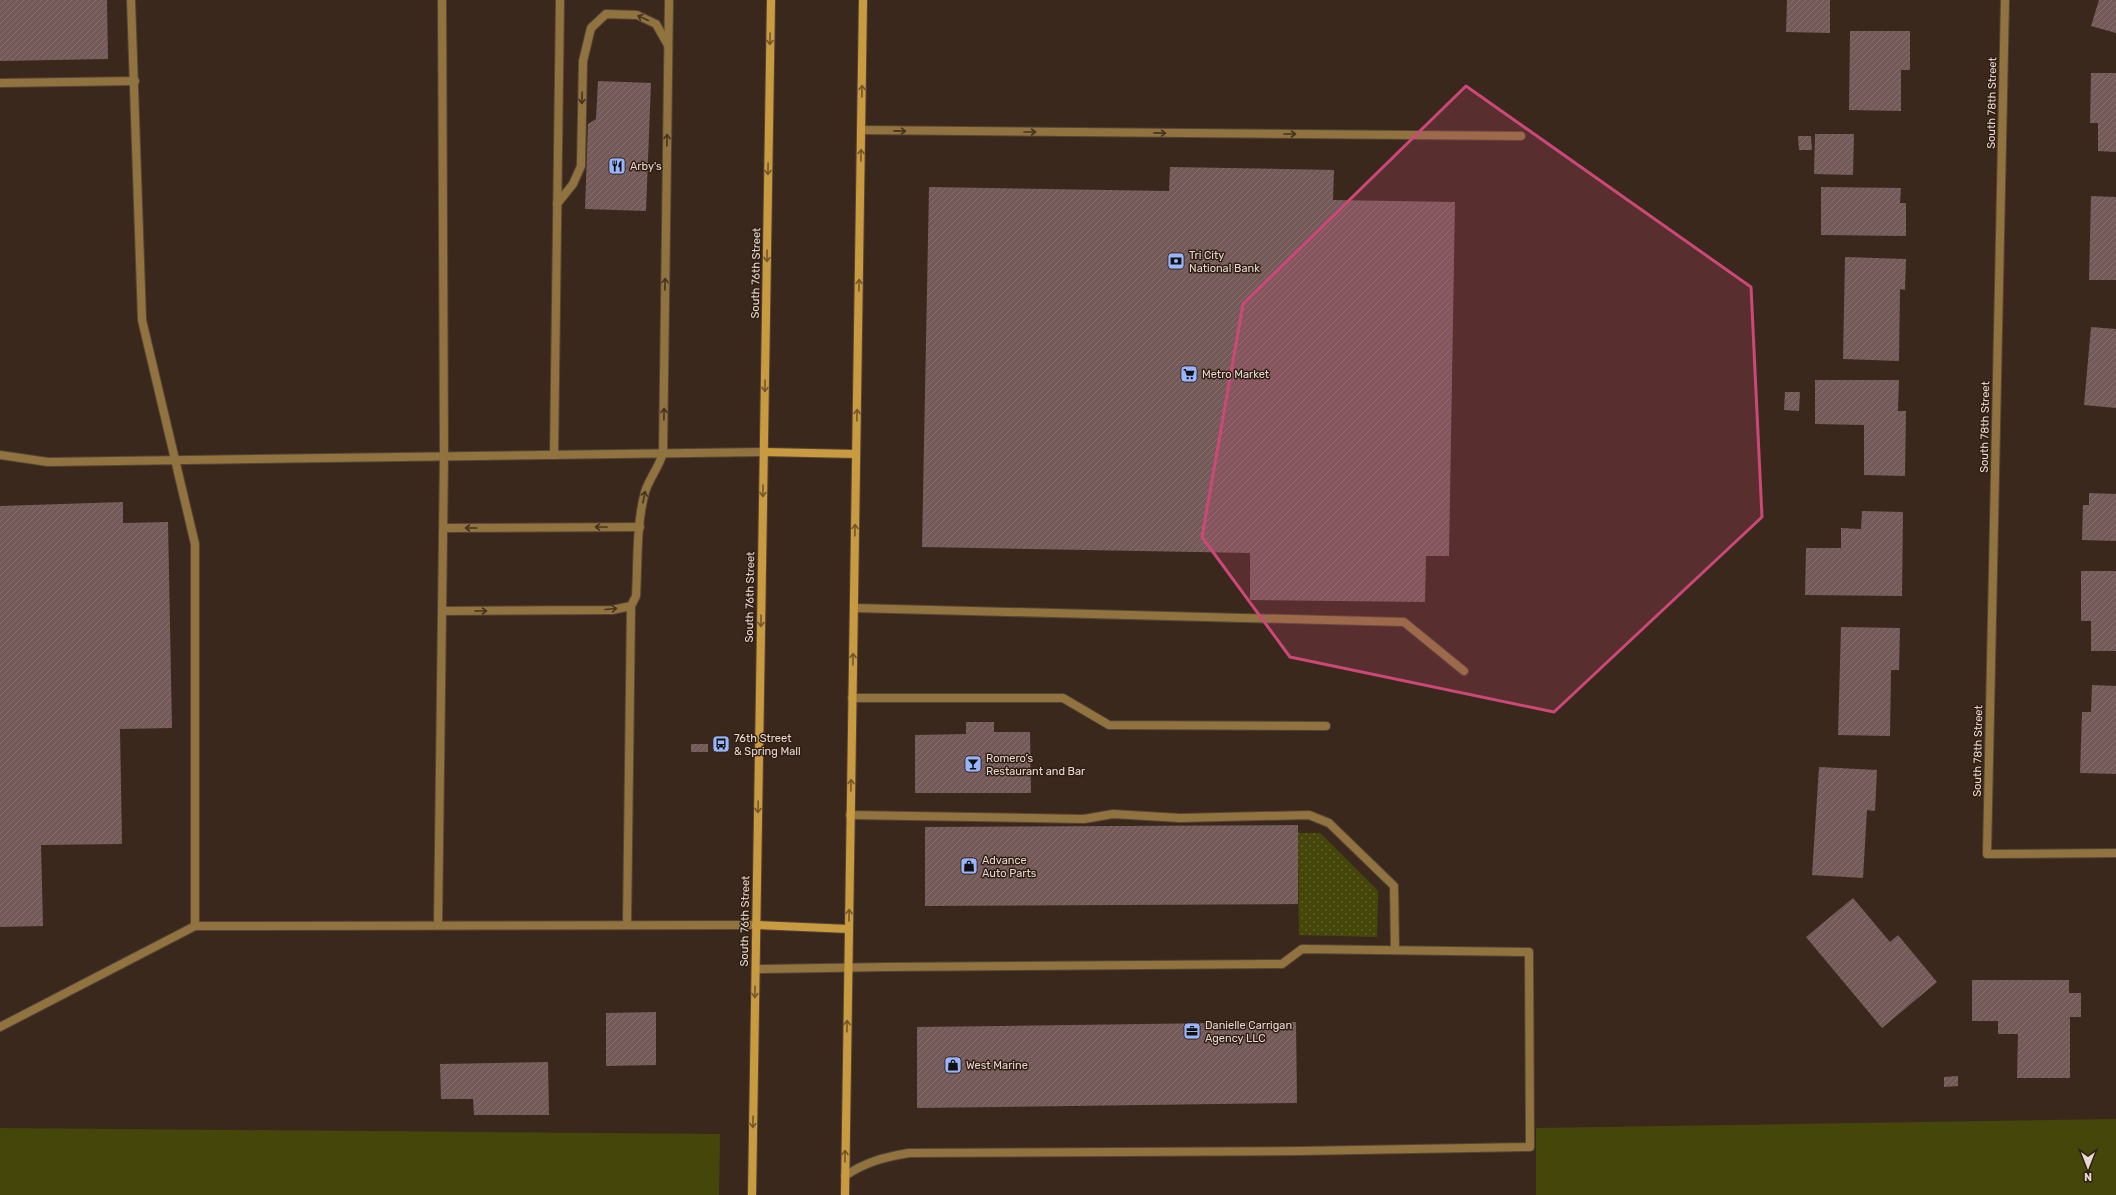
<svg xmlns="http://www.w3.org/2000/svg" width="2116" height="1195" font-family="Rubik,sans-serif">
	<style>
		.grass { fill: #454609 }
		.park { fill: url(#park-dots) }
		.building { fill: url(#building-hatch) }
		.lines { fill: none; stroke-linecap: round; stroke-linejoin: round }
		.lane-casing { stroke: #564439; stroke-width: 10 }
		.street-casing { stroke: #564439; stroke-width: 10 }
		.secondary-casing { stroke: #564439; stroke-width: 10 }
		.lane { stroke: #90733f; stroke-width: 8 }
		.street { stroke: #90733f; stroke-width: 8 }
		.secondary { stroke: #c99b40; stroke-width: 8 }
		.oneway { stroke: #48331e }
		.oneway2 { stroke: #755627 }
		.marked { fill: #cb4878; fill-opacity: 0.2; stroke: #cb4878; stroke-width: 3; stroke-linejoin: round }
		.labels { text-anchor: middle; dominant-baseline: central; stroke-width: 3; stroke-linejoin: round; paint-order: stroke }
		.street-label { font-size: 11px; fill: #e5d8d1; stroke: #301e13 }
		.poi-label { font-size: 11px; fill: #e5d8d1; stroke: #301e13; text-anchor: start }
	</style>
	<defs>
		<pattern id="park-dots" width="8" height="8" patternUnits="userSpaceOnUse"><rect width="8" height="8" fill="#454609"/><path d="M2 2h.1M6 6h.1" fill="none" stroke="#60602c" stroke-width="1.8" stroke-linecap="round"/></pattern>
		<pattern id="building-hatch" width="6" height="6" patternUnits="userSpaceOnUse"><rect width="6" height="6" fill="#735957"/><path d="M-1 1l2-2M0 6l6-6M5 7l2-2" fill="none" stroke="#87706e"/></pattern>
	</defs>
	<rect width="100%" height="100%" fill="#3b281c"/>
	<!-- grass -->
	<g class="grass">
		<path d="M2116,1119v76h-580v-67z"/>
		<path d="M0,1128l720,6 -1,61h-719z"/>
	</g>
	<!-- park -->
	<path class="park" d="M1298,833h22l58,58 -1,46 -78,-2z"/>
	<!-- building -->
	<g class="building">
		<path d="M0,0h107l1,59 -108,2z"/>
		<path d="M1787,0h43v33l-44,-1z"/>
		<path d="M2099,0h17v33l-25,-7z"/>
		<path d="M1850,31h60v39h-9v41l-52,-1z"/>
		<path d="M2091,73h25v79l-18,-1v-28h-8z"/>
		<path d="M598,81l53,2 -5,128 -61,-2 3,-85 8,-5z"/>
		<path d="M1815,134h39l-1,41 -39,-1z"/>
		<path d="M1798,136h13l1,14h-13z"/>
		<path d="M1170,167l164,3 -1,30 122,2 -6,354h-23l-1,46 -175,-2v-47l-328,-6 7,-360 240,4z"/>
		<path d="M1821,187l80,1 -1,15h6v33l-85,-1z"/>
		<path d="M2091,196l25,1v83h-27z"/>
		<path d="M1845,257l61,2 -1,31 -5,-1 -1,72 -56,-2z"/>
		<path d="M2091,327l25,2v79l-32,-3z"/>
		<path d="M1815,380h84l-1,31h8l-1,65 -41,-1v-50l-49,-1z"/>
		<path d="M1785,392h15l-1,19 -15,-1z"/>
		<path d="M2089,493l27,1v47l-34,-1 1,-35h6z"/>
		<path d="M123,502v21l45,-1 4,206 -52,1 2,115 -81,1 2,81 -43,1v-421z"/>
		<path d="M1862,511l41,1 -1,84 -97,-1 1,-47h35v-20l20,1z"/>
		<path d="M2081,571h35v80h-25v-30h-10z"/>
		<path d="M1841,627l59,1 -1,42h-8l-1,66 -52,-1z"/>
		<path d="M2092,685l24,1v88l-36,-1 2,-61h9z"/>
		<path d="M966,722h28v10h36l1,61h-116v-58l51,-1z"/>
		<rect x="691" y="744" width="17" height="8"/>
		<path d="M1819,767l58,3 -2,41 -8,-1 -4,68 -51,-3z"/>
		<path d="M1298,825v79l-373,2v-79z"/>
		<path d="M1853,898l37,44 8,-7 39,47 -55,46 -76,-91z"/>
		<path d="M1972,980h97v13h12v24h-11v61h-53l1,-44h-20v-13h-26z"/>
		<path d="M656,1012v53l-50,1v-53z"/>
		<path d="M1296,1022l1,81 -380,5v-81z"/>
		<path d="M548,1062l1,53h-75l-1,-16h-32l-1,-35z"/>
		<path d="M1958,1076v10l-14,1v-10z"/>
	</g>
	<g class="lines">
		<!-- lane casing -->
		<g class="lane-casing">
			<g id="lane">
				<path d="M131,0l11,320 53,224v382"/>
				<path d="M0,83l135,-2"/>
				<path d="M861,130l660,6"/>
				<path d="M557,204l16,-20 8,-18 2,-105 8,-33 15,-14 31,1 19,9 12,21"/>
				<path d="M0,455l48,7 716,-10"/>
				<path d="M554,455l6,-455"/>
				<path d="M444,528l196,-1"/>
				<path d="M854,608l550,14 60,49"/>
				<path d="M442,611l170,-1 19,-4 5,-10c2,-33 0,-71 9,-104 4,-13 14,-25 18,-39l6,-453"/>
				<path d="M852,698h211l46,27 217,1"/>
				<path d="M850,815l234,4 29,-5 67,4 129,-3 20,8 65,63 1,64"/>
				<path d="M438,925l6,-469 -2,-456"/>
				<path d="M627,925l4,-319"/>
				<path d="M756,969l130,-2 396,-3 20,-15 227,3 1,195 -230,4 -391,2c-24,4 -44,9 -64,23"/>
				<path d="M0,1027l195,-101 561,-1"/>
			</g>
		</g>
		<!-- street casing -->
		<g class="street-casing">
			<path id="street" d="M2005,0l-18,854 129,-1"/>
		</g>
		<!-- secondary casing -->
		<g class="secondary-casing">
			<g id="secondary">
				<path d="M764,452l92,2"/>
				<path d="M756,925l93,4"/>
				<path d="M752,1195l19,-1195"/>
				<path d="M845,1195l18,-1195"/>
			</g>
		</g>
		<!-- lane -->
		<use href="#lane" class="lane"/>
		<!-- street -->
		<use href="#street" class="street"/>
		<!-- secondary -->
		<use href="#secondary" class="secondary"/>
	</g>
	<!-- one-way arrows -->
	<defs><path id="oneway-shaft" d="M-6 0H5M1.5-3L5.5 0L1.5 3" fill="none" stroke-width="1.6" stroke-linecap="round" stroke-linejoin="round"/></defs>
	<g class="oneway">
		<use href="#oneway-shaft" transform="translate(643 18) rotate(-155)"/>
		<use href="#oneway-shaft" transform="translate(582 98) rotate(92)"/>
		<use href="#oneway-shaft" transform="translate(900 131) rotate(1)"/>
		<use href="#oneway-shaft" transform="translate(1030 132)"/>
		<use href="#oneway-shaft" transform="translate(1160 133) rotate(1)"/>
		<use href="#oneway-shaft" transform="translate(1290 134)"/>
		<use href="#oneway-shaft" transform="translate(667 140) rotate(-89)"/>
		<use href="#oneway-shaft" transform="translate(665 284) rotate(-89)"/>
		<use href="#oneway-shaft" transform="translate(664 414) rotate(-89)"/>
		<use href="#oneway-shaft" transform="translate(644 497) rotate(-79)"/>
		<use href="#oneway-shaft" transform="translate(601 527) rotate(180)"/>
		<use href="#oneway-shaft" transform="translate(471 528) rotate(180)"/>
		<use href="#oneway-shaft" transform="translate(611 609) rotate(-5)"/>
		<use href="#oneway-shaft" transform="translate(481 611)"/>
	</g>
	<g class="oneway2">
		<use href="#oneway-shaft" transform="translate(770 39) rotate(91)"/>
		<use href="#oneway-shaft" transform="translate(862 91) rotate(-89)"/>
		<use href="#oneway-shaft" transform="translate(861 155) rotate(-89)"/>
		<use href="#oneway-shaft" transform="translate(768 169) rotate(91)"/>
		<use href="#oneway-shaft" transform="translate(767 256) rotate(91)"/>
		<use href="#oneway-shaft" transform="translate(859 285) rotate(-89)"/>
		<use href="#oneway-shaft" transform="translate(765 386) rotate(91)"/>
		<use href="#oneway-shaft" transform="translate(857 415) rotate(-89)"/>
		<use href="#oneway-shaft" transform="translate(763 491) rotate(91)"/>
		<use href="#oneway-shaft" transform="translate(855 530) rotate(-89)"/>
		<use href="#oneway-shaft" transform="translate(761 621) rotate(91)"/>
		<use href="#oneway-shaft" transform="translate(853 659) rotate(-89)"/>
		<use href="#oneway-shaft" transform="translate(851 785) rotate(-89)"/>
		<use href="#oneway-shaft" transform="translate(758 807) rotate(91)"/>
		<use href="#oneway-shaft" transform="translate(849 915) rotate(-89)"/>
		<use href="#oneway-shaft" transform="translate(755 992) rotate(91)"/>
		<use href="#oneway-shaft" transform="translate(847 1026) rotate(-89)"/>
		<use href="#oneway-shaft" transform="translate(753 1122) rotate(91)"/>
		<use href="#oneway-shaft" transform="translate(845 1156) rotate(-89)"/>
	</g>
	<!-- marked area -->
	<path class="marked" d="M1466,86l285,201 11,230 -208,195 -264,-55 -88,-120 41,-233z"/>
	<!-- icons -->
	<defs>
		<g id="restaurant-square" transform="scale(0.9)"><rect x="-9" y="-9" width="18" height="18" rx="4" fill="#98b5fd" stroke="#301e13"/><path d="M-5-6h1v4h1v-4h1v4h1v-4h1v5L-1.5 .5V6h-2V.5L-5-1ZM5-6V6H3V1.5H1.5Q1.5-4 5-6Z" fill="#111"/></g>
		<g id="bank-square" transform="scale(0.9)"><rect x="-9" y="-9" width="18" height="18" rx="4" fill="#98b5fd" stroke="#301e13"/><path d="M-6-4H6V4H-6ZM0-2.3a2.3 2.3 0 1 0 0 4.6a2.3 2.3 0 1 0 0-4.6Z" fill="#111"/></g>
		<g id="supermarket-square" transform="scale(0.9)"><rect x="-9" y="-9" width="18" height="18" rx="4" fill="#98b5fd" stroke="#301e13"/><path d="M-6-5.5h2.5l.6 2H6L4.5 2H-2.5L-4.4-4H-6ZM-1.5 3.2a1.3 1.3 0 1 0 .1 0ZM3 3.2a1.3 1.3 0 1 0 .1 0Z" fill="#111"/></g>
		<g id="bus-square" transform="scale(0.9)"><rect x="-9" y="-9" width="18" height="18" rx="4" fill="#98b5fd" stroke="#301e13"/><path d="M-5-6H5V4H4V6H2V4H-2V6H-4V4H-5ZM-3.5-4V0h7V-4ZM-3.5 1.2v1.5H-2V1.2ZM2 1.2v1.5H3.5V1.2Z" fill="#111"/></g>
		<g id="bar-square" transform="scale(0.9)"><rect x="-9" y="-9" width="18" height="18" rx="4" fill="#98b5fd" stroke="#301e13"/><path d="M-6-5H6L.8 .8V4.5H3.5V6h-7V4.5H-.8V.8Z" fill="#111"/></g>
		<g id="shop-square" transform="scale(0.9)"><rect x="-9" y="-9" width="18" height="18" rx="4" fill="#98b5fd" stroke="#301e13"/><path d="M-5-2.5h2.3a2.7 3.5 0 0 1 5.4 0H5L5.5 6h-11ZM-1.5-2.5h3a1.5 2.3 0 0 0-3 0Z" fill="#111"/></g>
		<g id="office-square" transform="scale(0.9)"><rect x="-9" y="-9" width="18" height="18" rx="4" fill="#98b5fd" stroke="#301e13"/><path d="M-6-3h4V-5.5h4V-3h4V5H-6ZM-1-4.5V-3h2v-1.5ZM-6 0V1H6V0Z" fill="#111"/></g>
	</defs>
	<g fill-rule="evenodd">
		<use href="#restaurant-square" x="617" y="166"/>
		<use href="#bank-square" x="1176" y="261"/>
		<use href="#supermarket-square" x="1189" y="374"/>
		<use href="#bus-square" x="721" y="744"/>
		<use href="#bar-square" x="973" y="764"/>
		<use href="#shop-square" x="969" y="866"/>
		<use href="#office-square" x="1192" y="1031"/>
		<use href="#shop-square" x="953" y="1065"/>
	</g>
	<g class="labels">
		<!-- street labels -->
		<g class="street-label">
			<text transform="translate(1992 103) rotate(-89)">South 78th Street</text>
			<text transform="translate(756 273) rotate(-89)">South 76th Street</text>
			<text transform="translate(1985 427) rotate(-89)">South 78th Street</text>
			<text transform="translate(750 597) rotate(-89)">South 76th Street</text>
			<text transform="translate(1978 751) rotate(-89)">South 78th Street</text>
			<text transform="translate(745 921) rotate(-89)">South 76th Street</text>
		</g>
		<!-- poi labels -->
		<g class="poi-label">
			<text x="630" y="166">Arby's</text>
			<text x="1189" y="255">Tri City<tspan x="1189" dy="13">National Bank</tspan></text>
			<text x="1202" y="374">Metro Market</text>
			<text x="734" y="738">76th Street<tspan x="734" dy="13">&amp; Spring Mall</tspan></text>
			<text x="986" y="758">Romero’s<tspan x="986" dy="13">Restaurant and Bar</tspan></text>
			<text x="982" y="860">Advance<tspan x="982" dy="13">Auto Parts</tspan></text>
			<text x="1205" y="1025">Danielle Carrigan<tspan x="1205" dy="13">Agency LLC</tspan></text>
			<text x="966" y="1065">West Marine</text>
		</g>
	</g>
	<!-- north arrow -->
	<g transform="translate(2088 1167) rotate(180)" stroke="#301e13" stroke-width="3" paint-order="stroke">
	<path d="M0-3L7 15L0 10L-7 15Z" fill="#e5d8d1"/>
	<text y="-6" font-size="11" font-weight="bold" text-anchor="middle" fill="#e5d8d1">N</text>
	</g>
</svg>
